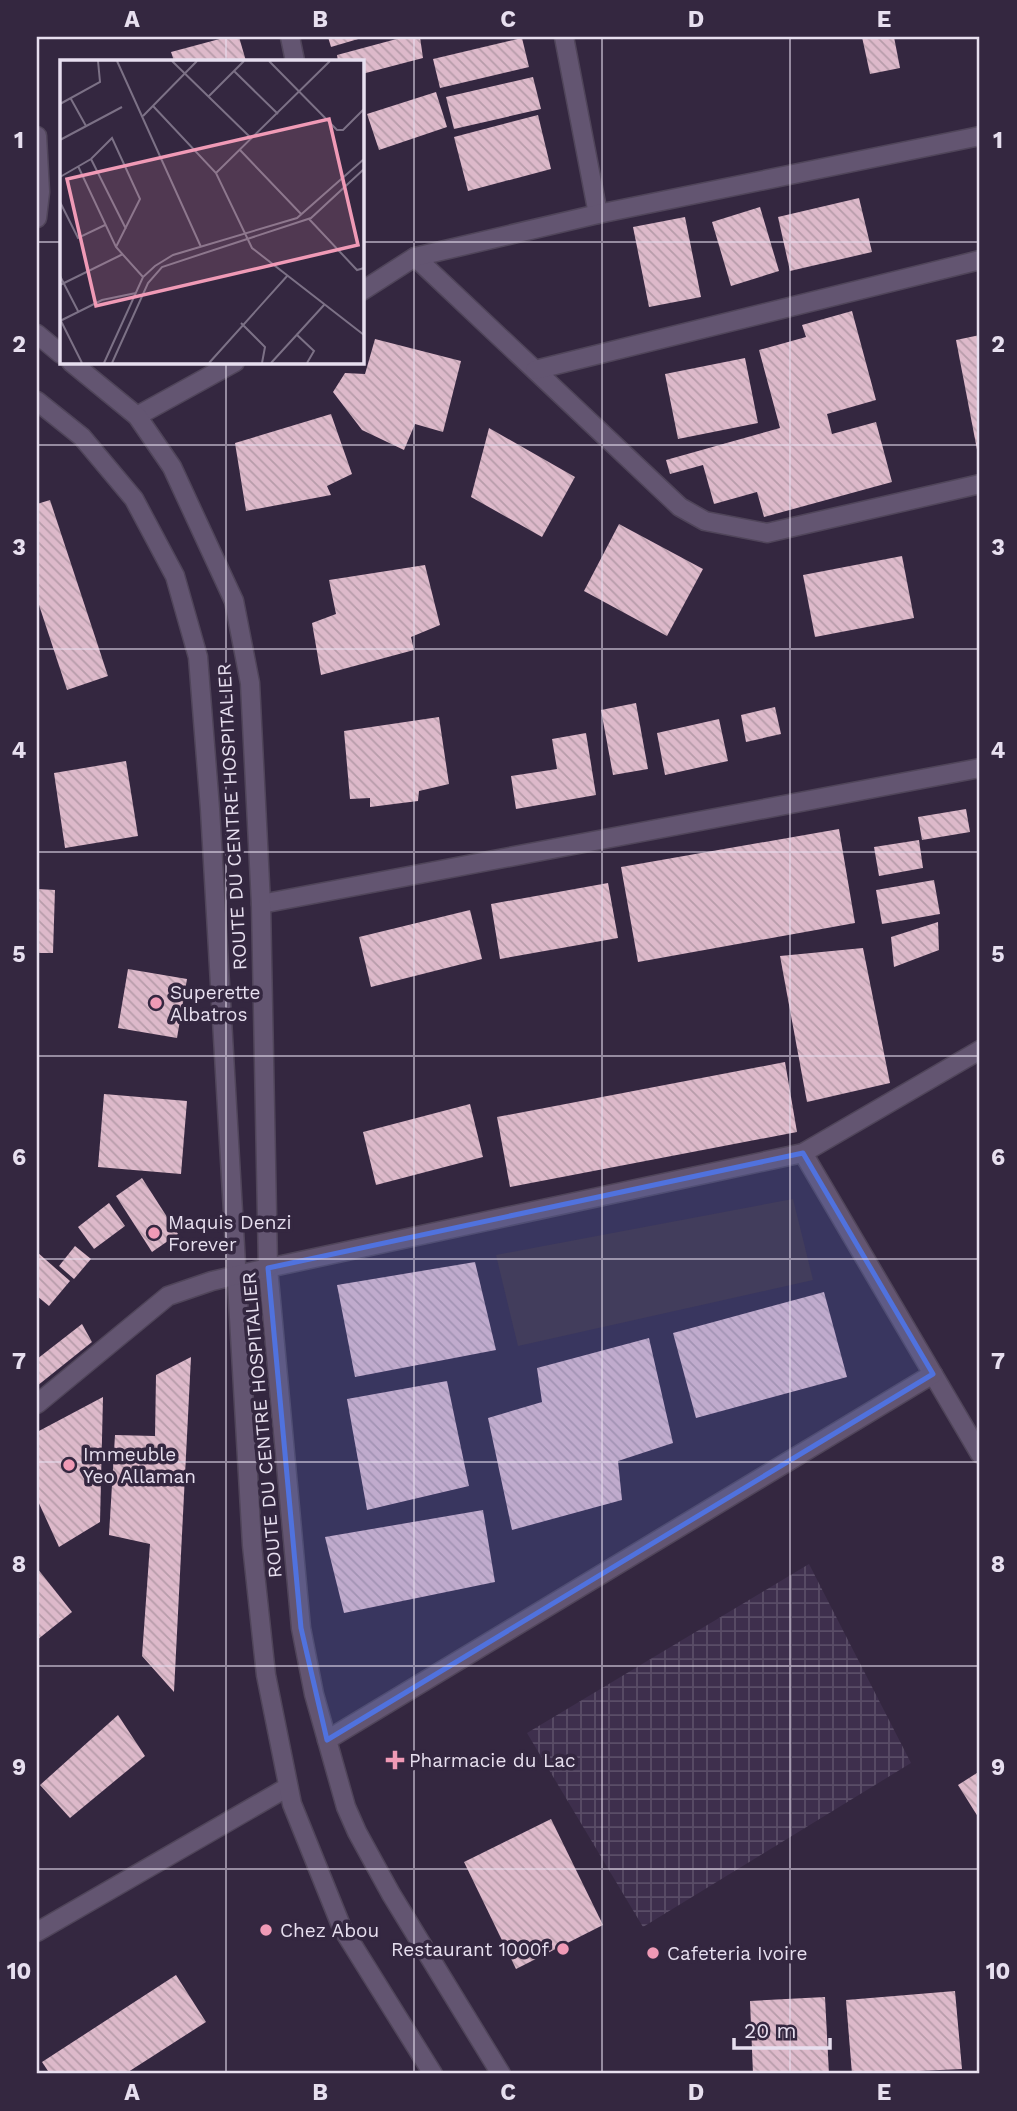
<svg xmlns="http://www.w3.org/2000/svg" width="1017" height="2111" font-family="'Work Sans',sans-serif">
	<style>
		.commercial { fill: #3f303c }
		.industrial { fill: url(#industrial-grid) }
		.building { fill: url(#building-back-hatch) }
		.lines { fill: none; stroke-linecap: round; stroke-linejoin: round }
		.minor-casing { stroke: #50455a; stroke-width: 21 }
		.tertiary-casing { stroke: #50455a; stroke-width: 21 }
		.minor { stroke: #635571; stroke-width: 18 }
		.tertiary { stroke: #635571; stroke-width: 18 }
		.marked { fill: #5072de; fill-opacity: 0.2; stroke: #5072de; stroke-width: 5; stroke-linejoin: round }
		.grid { fill: none; stroke: #e7dfef; stroke-width: 2; stroke-opacity: 0.55 }
		.poi-dot { fill: #f09ab6; stroke: #342740; stroke-width: 2.5 }
		.labels { text-anchor: middle; dominant-baseline: central; stroke-width: 7; stroke-linejoin: round; paint-order: stroke }
		.street-label { font-size: 19px; fill: #e7dfef; stroke: #342740 }
		.poi-label { font-size: 19px; fill: #e7dfef; stroke: #342740; text-anchor: start }
		.inset-road { fill: none; stroke: #7c7186; stroke-width: 2 }
		.view { fill: #f09ab6; fill-opacity: 0.15; stroke: #f09ab6; stroke-width: 3.5 }
		.inset-edge { fill: none; stroke: #e7dfef; stroke-width: 3.5 }
		.neatline { fill: none; stroke: #e7dfef; stroke-width: 2.5 }
		.grid-label { font-size: 23px; text-anchor: middle; font-weight: bold; fill: #e7dfef }
	</style>
	<defs>
		<pattern id="industrial-grid" width="8" height="8" patternUnits="userSpaceOnUse" patternTransform="scale(1.75)"><rect width="8" height="8" fill="#3e2f4d"/><path d="M0 4h8M4 0v8" fill="none" stroke="#5a4d67"/></pattern>
		<pattern id="building-back-hatch" width="6" height="6" patternUnits="userSpaceOnUse" patternTransform="scale(1.75)"><rect width="6" height="6" fill="#ddb9ca"/><path d="M-1 5l2 2M0 0l6 6M5-1l2 2" fill="none" stroke="#b79caa"/></pattern>
	</defs>
	<rect width="100%" height="100%" fill="#342740"/>
	<!-- commercial -->
	<path class="commercial" d="M793,1199l20,81 -295,66 -22,-91z"/>
	<!-- industrial -->
	<path class="industrial" d="M809,1564l102,199 -268,164 -116,-194z"/>
	<!-- building -->
	<g class="building">
		<path d="M227,37h12l7,24h-72l-3,-9z"/>
		<path d="M328,37h37l-34,10z"/>
		<path d="M404,37h16l3,21 -61,16v-13h-24l-1,-6z"/>
		<path d="M862,37h32l6,31 -30,6z"/>
		<path d="M522,38l7,29 -89,21 -7,-29z"/>
		<path d="M533,77l8,32 -87,20 -8,-32z"/>
		<path d="M436,92l11,35 -68,23 -12,-36z"/>
		<path d="M538,115l13,54 -83,22 -14,-54z"/>
		<path d="M859,198l13,54 -82,19 -12,-54z"/>
		<path d="M760,207l19,64 -48,15 -19,-64z"/>
		<path d="M685,217l16,80 -52,10 -16,-80z"/>
		<path d="M852,311l24,89 -49,14 5,20 44,-12 16,60 -128,35 -7,-25 -43,12 -11,-39 -33,9 -4,-14 114,-32 -21,-78 47,-13 -4,-12z"/>
		<path d="M980,335v125h-1l-23,-120z"/>
		<path d="M375,339l86,22 -18,71 -28,-8 -11,26 -42,-20 -29,-38 12,-19 20,1z"/>
		<path d="M745,358l13,65 -80,16 -13,-65z"/>
		<path d="M331,414l21,60 -25,12 4,9 -85,16 -11,-68z"/>
		<path d="M489,428l86,49 -33,60 -71,-40z"/>
		<path d="M50,500l58,176 -41,14 -30,-91v-95z"/>
		<path d="M619,524l84,45 -36,67 -83,-45z"/>
		<path d="M902,556l12,62 -99,19 -12,-62z"/>
		<path d="M425,565l15,60 -29,12 3,13 -93,25 -9,-52 24,-9 -7,-34z"/>
		<path d="M636,703l12,66 -35,6 -12,-65z"/>
		<path d="M775,707l6,27 -35,8 -5,-27z"/>
		<path d="M439,717l10,67 -30,7 -1,10 -48,6v-9l-20,1 -6,-68z"/>
		<path d="M719,719l9,42 -63,14 -8,-42z"/>
		<path d="M586,733l10,62 -80,14 -5,-33 46,-7 -5,-30z"/>
		<path d="M126,761l12,75 -73,12 -11,-75z"/>
		<path d="M966,809l4,23 -48,8 -4,-23z"/>
		<path d="M839,829l16,94 -217,39 -17,-95z"/>
		<path d="M919,840l4,28 -44,8 -5,-29z"/>
		<path d="M934,880l6,34 -58,10 -6,-34z"/>
		<path d="M608,883l10,55 -118,21 -9,-55z"/>
		<path d="M37,889l18,1 -2,63h-16z"/>
		<path d="M470,910l12,49 -111,28 -12,-50z"/>
		<path d="M938,922l1,28 -45,17 -3,-30z"/>
		<path d="M863,948l27,135 -83,19 -27,-146z"/>
		<path d="M128,969l59,10 -10,59 -59,-10z"/>
		<path d="M785,1062l12,70 -287,55 -13,-70z"/>
		<path d="M104,1094l83,7 -6,73 -83,-7z"/>
		<path d="M470,1104l13,53 -107,28 -13,-53z"/>
		<path d="M142,1178l36,56 -26,18 -36,-56z"/>
		<path d="M109,1203l16,23 -31,23 -16,-22z"/>
		<path d="M75,1246l16,13 -17,20 -15,-13z"/>
		<path d="M37,1252l33,29 -21,25 -12,-10z"/>
		<path d="M475,1262l21,88 -141,27 -18,-92z"/>
		<path d="M824,1292l23,85 -151,41 -23,-85z"/>
		<path d="M82,1324l10,18 -55,44v-27z"/>
		<path d="M649,1338l24,105 -55,18 4,39 -110,30 -24,-112 54,-16 -5,-34z"/>
		<path d="M191,1357l-17,335 -32,-36 8,-112 -41,-9 6,-100 40,1 1,-61z"/>
		<path d="M447,1381l22,105 -102,24 -20,-111z"/>
		<path d="M103,1397l-3,125 -41,25 -22,-48v-67z"/>
		<path d="M483,1510l12,72 -151,31 -19,-76z"/>
		<path d="M37,1568l35,44 -35,28z"/>
		<path d="M118,1715l27,41 -75,62 -30,-33z"/>
		<path d="M980,1771v49l-22,-35z"/>
		<path d="M551,1819l52,106 -87,44 -52,-107z"/>
		<path d="M176,1975l30,47 -81,52h-75l-8,-12z"/>
		<path d="M955,1991l7,78 -110,5 -6,-74z"/>
		<path d="M825,1997l4,77h-76l-3,-73z"/>
	</g>
	<g class="lines">
		<!-- minor casing -->
		<g class="minor-casing">
			<g id="minor">
				<path d="M290,37l5,24"/>
				<path d="M564,37l34,177"/>
				<path d="M415,257l265,250 25,14 62,12 213,-49"/>
				<path d="M362,291l53,-34 183,-43 382,-78"/>
				<path d="M535,370l445,-110"/>
				<path d="M137,416l98,-54"/>
				<path d="M261,904l719,-136"/>
				<path d="M803,1153l177,301"/>
				<path d="M268,1268l535,-115 177,-103"/>
				<path d="M327,1740l606,-366"/>
				<path d="M37,1932l251,-145"/>
			</g>
		</g>
		<!-- tertiary casing -->
		<g class="tertiary-casing">
			<g id="tertiary">
				<path d="M37,136l3,56 -3,26"/>
				<path d="M37,334l24,20"/>
				<path d="M71,362l66,54 35,51 62,134 16,82 11,221 7,364 33,360 13,66 32,113 11,25 34,62 110,180"/>
				<path d="M37,401l45,36 52,62 41,77 23,81 12,152 42,736 14,130 26,129 50,124 91,146"/>
				<path d="M37,1404l131,-108 44,-15 56,-13"/>
			</g>
		</g>
		<!-- minor -->
		<use href="#minor" class="minor"/>
		<!-- tertiary -->
		<use href="#tertiary" class="tertiary"/>
	</g>
	<!-- marked area -->
	<path class="marked" d="M803,1153l130,221 -606,366 -26,-112 -33,-360z"/>
	<!-- grid -->
	<path class="grid" d="M226,37v24M414,37v2037M602,37v2037M790,37v2037M37,242h24M362,242h618M226,362v1712M37,445h943M37,649h943M37,852h943M37,1056h943M37,1259h943M37,1462h943M37,1666h943M37,1869h943"/>
	<!-- markers -->
	<g class="poi-dot">
		<circle cx="156" cy="1003" r="7"/>
		<circle cx="154" cy="1233" r="7"/>
		<circle cx="69" cy="1465" r="7"/>
		<path d="M391.5 1749.5h7v7h7v7h-7v7h-7v-7h-7v-7h7z"/>
		<circle cx="266" cy="1930" r="7"/>
		<circle cx="563" cy="1949" r="7"/>
		<circle cx="653" cy="1953" r="7"/>
	</g>
	<g class="labels">
		<!-- street labels -->
		<g class="street-label">
			<text transform="translate(232 817) rotate(-93)">ROUTE DU CENTRE HOSPITALIER</text>
			<text transform="translate(262 1425) rotate(-95)">ROUTE DU CENTRE HOSPITALIER</text>
		</g>
		<!-- poi labels -->
		<g class="poi-label">
			<text x="170" y="992">Superette<tspan x="170" dy="22">Albatros</tspan></text>
			<text x="168" y="1222">Maquis Denzi<tspan x="168" dy="22">Forever</tspan></text>
			<text x="83" y="1454">Immeuble<tspan x="83" dy="22">Yeo Allaman</tspan></text>
			<text x="409" y="1760">Pharmacie du Lac</text>
			<text x="280" y="1930">Chez Abou</text>
			<text x="549" y="1949" text-anchor="end">Restaurant 1000f</text>
			<text x="667" y="1953">Cafeteria Ivoire</text>
		</g>
	</g>
	<!-- overview -->
	<g transform="translate(60 60)">
		<rect width="304" height="304" fill="#342740"/>
		<path class="inset-road" d="M57,1l84,186M112,1l80,78M209,1l68,69h6l21,-21M174,11l44,43M148,37l36,-36M11,39l15,27M0,44l40,-22 -2,-21M93,46l63,67 36,75 112,87M83,56l54,-55M0,80l62,-33M180,90l62,65M31,99l35,70M18,106l38,81 27,30M156,113l114,-112M0,117l31,-18 21,-21 28,61 -24,48M0,142l18,36 27,-13M249,159l48,51 7,-2M0,216l18,35M0,225l63,-31M0,261l42,-21 34,-7M1,261l21,42M181,263l24,24 -3,16M236,274l18,17 -7,12M44,303l39,-86 12,-11 18,-11 124,-37 67,-59M52,303l36,-80 14,-16 149,-49 53,-49M149,303l79,-88M211,303l53,-58"/>
		<path class="view" d="M269,59l29,126 -262,61 -29,-127z"/>
		<rect width="304" height="304" class="inset-edge"/>
	</g>
	<!-- border -->
	<rect width="1017" height="2111" fill="none" stroke="#342740" stroke-width="77"/>
	<!-- scale -->
	<path d="M734 2038v10h96v-10" fill="none" stroke="#e7dfef" stroke-width="3.5"/>
	<text x="744" y="2038" font-size="21" fill="#e7dfef" stroke="#342740" stroke-width="5" paint-order="stroke">20 m</text>
	<rect x="38" y="38" width="940" height="2034" class="neatline"/>
	<g class="grid-label">
		<text x="132" y="27">A</text>
		<text x="320" y="27">B</text>
		<text x="508" y="27">C</text>
		<text x="696" y="27">D</text>
		<text x="884" y="27">E</text>
		<text x="19" y="148">1</text>
		<text x="998" y="148">1</text>
		<text x="19" y="352">2</text>
		<text x="998" y="352">2</text>
		<text x="19" y="555">3</text>
		<text x="998" y="555">3</text>
		<text x="19" y="758">4</text>
		<text x="998" y="758">4</text>
		<text x="19" y="962">5</text>
		<text x="998" y="962">5</text>
		<text x="19" y="1165">6</text>
		<text x="998" y="1165">6</text>
		<text x="19" y="1369">7</text>
		<text x="998" y="1369">7</text>
		<text x="19" y="1572">8</text>
		<text x="998" y="1572">8</text>
		<text x="19" y="1775">9</text>
		<text x="998" y="1775">9</text>
		<text x="19" y="1979">10</text>
		<text x="998" y="1979">10</text>
		<text x="132" y="2100">A</text>
		<text x="320" y="2100">B</text>
		<text x="508" y="2100">C</text>
		<text x="696" y="2100">D</text>
		<text x="884" y="2100">E</text>
	</g>
</svg>
